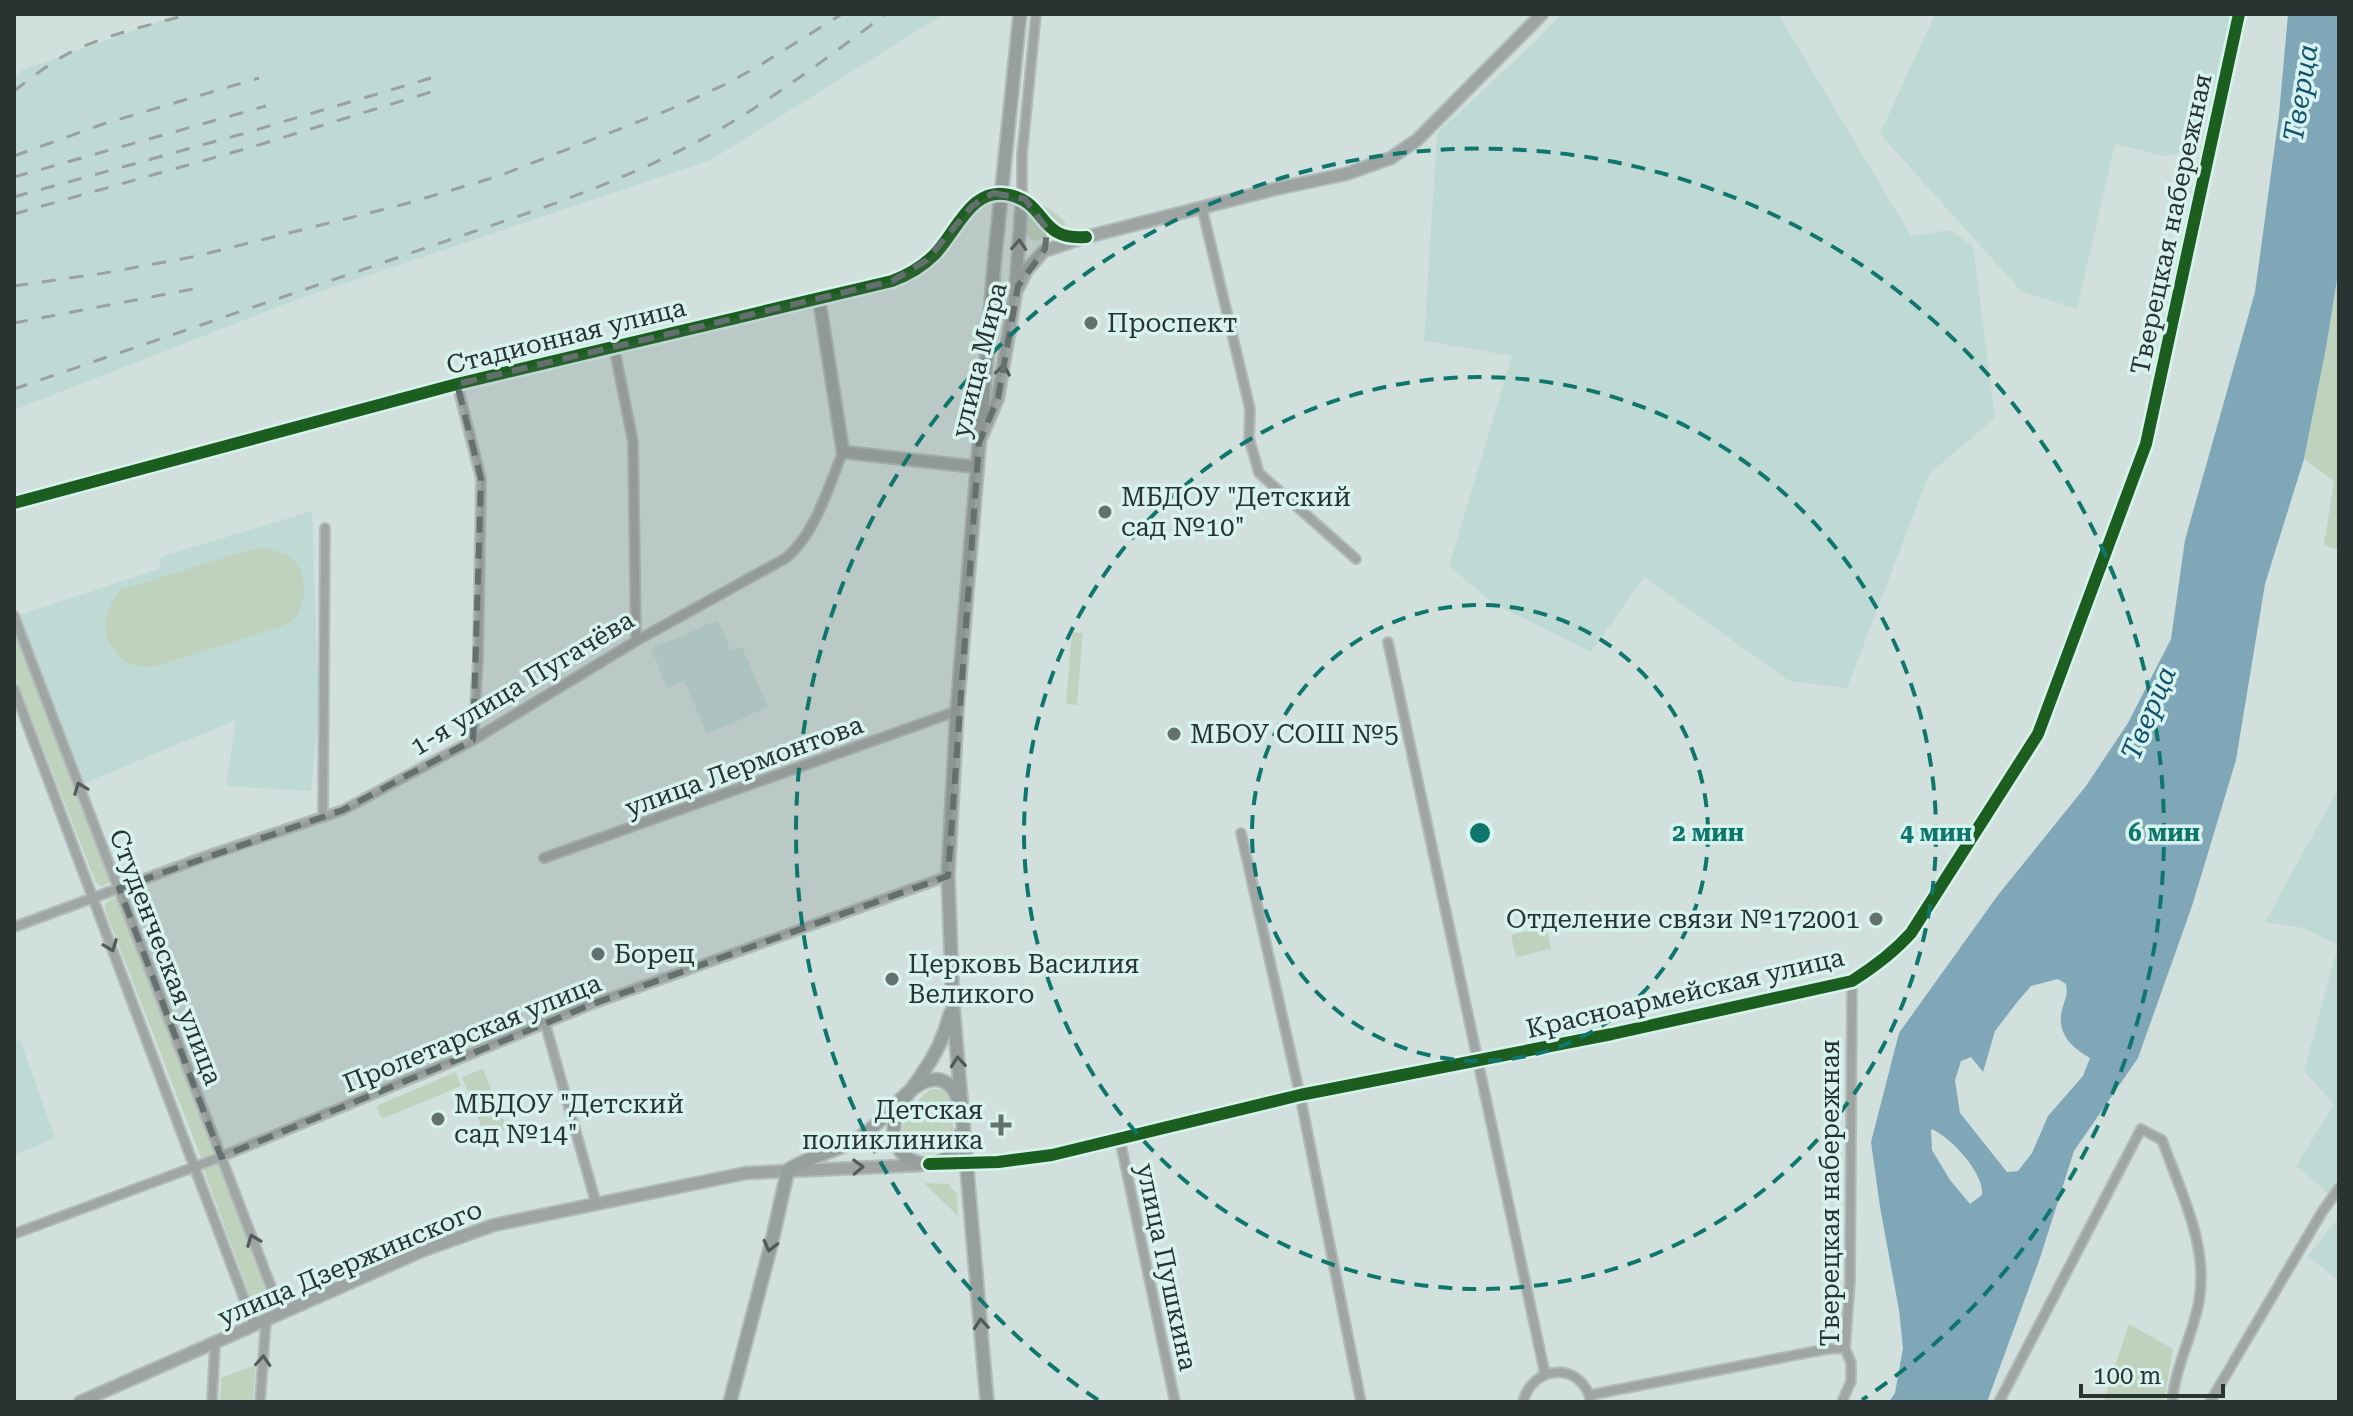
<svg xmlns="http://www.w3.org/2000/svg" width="2353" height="1416" viewBox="0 0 2353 1416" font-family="'Roboto Serif',serif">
  <rect width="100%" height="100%" fill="#d1e0dd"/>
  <g fill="#bfd9d4">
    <polygon points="181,14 944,14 711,160 301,298 14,410 14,77 22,70"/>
    <polygon points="1561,14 1778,14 1911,236 1949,230 1973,246 1995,418 1929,474 1847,688 1789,681 1644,577 1591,652 1493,603 1449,566 1512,356 1424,341 1437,133 1538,39"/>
    <polygon points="1935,14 2230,14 2200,150 2165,156 2115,144 2077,309 2021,291 1880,134"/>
    <polygon points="312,511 319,710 311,791 226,786 236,720 85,783 20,615 159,569 161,557"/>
    <polygon points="718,620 731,651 742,647 768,707 707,734 684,681 667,688 651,649"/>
    <polygon points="2339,787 2339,1179 2329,1194 2296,1166 2334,1104 2304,1071 2338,945 2304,928 2265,922"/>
    <polygon points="20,1039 55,1138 14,1155 14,1041"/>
    <polygon points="2339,1217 2339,1281 2308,1256"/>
  </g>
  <g fill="#bfd2be">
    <path d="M1030,201C1043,204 1056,212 1065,222L1064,230L1036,241L1031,240L1025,231L1026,203Z"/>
    <polygon points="2339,267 2339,550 2324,545 2334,481 2304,459 2326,348"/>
    <path d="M265,548C276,551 288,554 295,562C308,576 306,605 294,619C292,622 287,624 283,626L152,667C146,667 138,666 133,665C125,663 118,656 113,649C98,630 107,608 120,590L252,549Z"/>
    <polygon points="14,624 112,877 109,883 102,886 96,883 14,674"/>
    <polygon points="1072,632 1083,633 1077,705 1066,704"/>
    <polygon points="113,898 118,899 121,905 217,1154 202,1160 105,910 105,904"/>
    <polygon points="1546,926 1551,949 1516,957 1511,935"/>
    <polygon points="483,1069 507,1128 485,1136 462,1077"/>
    <polygon points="456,1072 461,1086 382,1119 376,1106"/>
    <path d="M932,1089L942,1090C953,1098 952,1111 953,1124C957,1176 873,1153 914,1106C920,1099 924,1093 932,1089Z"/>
    <polygon points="219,1162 269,1299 253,1305 203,1168"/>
    <polygon points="924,1183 948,1184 957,1194 958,1216"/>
    <polygon points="2129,1324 2173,1349 2164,1402 2103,1402"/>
    <polygon points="256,1365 253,1402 220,1402 221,1378"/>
  </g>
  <path fill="#7fa7b8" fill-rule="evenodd" d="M2288,14H2339V267L2326,348L2304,459L2265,584L2236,760L2192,906L2138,1058L2074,1151L2040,1258L1987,1402H1889L1895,1393L1903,1348L1899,1310L1880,1207L1871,1142L1899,1033L1998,895L2086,786L2128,723L2171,639L2185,540L2255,292L2279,115ZM2058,979L2066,984C2068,995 2065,999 2062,1010C2056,1033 2072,1048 2090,1058L2083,1076L2048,1116L2032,1153L2018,1171L2007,1172L1960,1113L1955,1080L1961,1061L1971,1057L1983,1072L1995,1031L2018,1001L2031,986ZM1931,1129C1950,1136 1985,1174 1982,1195L1970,1204L1950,1180L1932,1150Z"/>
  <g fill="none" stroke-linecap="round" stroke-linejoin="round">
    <defs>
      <g id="street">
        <polyline points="1022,198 1022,155 1036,14"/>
        <polyline points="1202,208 1250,409 1249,438 1259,473 1356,559"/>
        <polyline points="614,347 633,442 636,641"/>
        <polyline points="457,384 481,479 478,659 473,740"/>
        <polyline points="14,616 281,1313"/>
        <polyline points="1388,642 1545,1374"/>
        <polyline points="14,689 254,1325"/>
        <polyline points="323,817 325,528"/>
        <polyline points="1241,833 1300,1095 1361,1402"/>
        <polyline points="544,858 957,711"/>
        <path d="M14,927L209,855L343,810L473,740L636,641L786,558C816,533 828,487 843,452"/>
        <polyline points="545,1023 596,1203"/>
        <polyline points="1120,1140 1175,1402"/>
        <path d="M938,1164L998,1162L1052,1155L1300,1095L1612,1034L1852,981C1874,967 1894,952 1911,933L2038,734L2146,444L2239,14"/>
        <polyline points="14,1234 221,1157 590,1005 948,876"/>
        <polyline points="1590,1395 1827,1349 1845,1348"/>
        <polyline points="212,1402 215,1344"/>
        <polyline points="260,1402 266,1320"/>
        <path d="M1523,1402C1533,1363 1583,1362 1591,1402"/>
        <polyline points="1842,1402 1851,1381 1851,1363 1845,1348 1850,1281 1852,981"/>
        <path d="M1999,1402L2141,1129L2162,1140C2180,1190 2209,1246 2199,1301C2193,1335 2175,1367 2172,1402"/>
        <polyline points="2210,1402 2322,1212 2339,1188"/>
      </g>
      <g id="secondary">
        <polyline points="1016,283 1022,198"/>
        <polyline points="819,299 843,452 977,467"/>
        <polyline points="982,436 998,398 1016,292 1027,270 1044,251 1086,237 1275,189 1346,174 1391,158 1417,140 1542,14"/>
        <path d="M14,503L457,384L892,281C908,275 922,267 934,255C957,232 971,185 1010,195C1048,204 1038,241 1086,237"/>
        <polyline points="80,1402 424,1250 494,1225 746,1173 921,1165"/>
      </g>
      <g id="primary">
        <path d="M950,1014C945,1034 936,1054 924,1071C914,1088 895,1106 894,1126C890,1170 952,1180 961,1133"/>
        <path d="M730,1402L771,1245L788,1170C813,1154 843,1151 867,1132C885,1119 909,1084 930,1080C945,1077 954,1087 958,1100"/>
        <polyline points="987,1402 953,1006 948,876 957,711 995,255"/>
      </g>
    </defs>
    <use href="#street" stroke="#b1bcba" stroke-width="12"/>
    <use href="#secondary" stroke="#b1bcba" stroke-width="15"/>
    <use href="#primary" stroke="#b1bcba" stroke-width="16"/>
    <use href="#street" stroke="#9fa5a3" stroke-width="8"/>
    <use href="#secondary" stroke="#9da4a2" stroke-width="11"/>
    <use href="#primary" stroke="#969f9c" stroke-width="12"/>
    <g stroke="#9aa19f" stroke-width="3" stroke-dasharray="14 14" stroke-linecap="butt">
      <path d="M14,91C35,75 57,57 82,47C117,32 154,24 190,14"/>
      <polyline points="14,156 103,124 259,78"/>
      <polyline points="14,177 266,106"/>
      <polyline points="14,197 242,134 431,78"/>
      <polyline points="14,214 252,147 434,91"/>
      <polyline points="14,286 105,273 197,256 405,204 499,176 676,107 726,84 757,67 842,14"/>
      <polyline points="14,323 193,289"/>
      <path d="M14,389L528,213C590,191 651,167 708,136C771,101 828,57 886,14"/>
    </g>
    <defs>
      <polyline id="primary-bridge" points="995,255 1020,14"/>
    </defs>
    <use href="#primary-bridge" stroke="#b1bcba" stroke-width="16" stroke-linecap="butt"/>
    <use href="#primary-bridge" stroke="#969f9c" stroke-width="12"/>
    <defs>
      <g id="cycleway">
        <path d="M14,503L457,384L892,281C908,275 922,267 934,255C957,232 971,185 1010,195C1048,204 1038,241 1086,237"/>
        <path d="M929,1164L998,1162L1052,1155L1300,1095L1612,1034L1852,981C1874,967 1894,952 1911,933L2038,734L2146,444L2239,14"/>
      </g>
    </defs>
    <use href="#cycleway" stroke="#d8f3ee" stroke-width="17"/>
    <use href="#cycleway" stroke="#1b5e20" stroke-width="12"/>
  </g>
  <defs><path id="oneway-chevron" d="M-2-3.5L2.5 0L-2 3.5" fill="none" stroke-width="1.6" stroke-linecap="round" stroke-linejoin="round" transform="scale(2)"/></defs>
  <g stroke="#525b59">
    <use href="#oneway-chevron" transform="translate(1019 245) rotate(-86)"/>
    <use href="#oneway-chevron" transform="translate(1003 370) rotate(-81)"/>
    <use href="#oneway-chevron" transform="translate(858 1167) rotate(-2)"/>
  </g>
  <g stroke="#525b5a">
    <use href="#oneway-chevron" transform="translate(80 788) rotate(-111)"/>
    <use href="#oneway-chevron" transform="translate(111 946) rotate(69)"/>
    <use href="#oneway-chevron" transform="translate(253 1240) rotate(-111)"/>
    <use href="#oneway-chevron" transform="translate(263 1361) rotate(-86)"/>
  </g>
  <g stroke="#4f5957">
    <use href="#oneway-chevron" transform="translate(958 1062) rotate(-95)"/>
    <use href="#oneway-chevron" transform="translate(770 1246) rotate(104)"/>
    <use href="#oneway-chevron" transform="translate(981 1324) rotate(-95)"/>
  </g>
  <path fill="#64706e" fill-opacity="0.2" stroke="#64706e" stroke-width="6" stroke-dasharray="16 10" stroke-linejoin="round" d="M993,193L1025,199L1047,229L1045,249L1018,286L998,398L979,443L948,876L590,1005L221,1157L119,888L343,810L473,740L481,479L457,384L892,281L927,260L972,206Z"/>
  <g fill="none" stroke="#0f766e" stroke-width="4" stroke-dasharray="14 10">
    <circle cx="1480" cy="833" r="228"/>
    <circle cx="1480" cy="833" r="456"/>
    <path d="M1098 1400A684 684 0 1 1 1862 1400"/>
  </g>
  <g fill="#64706e" stroke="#d8f3ee" stroke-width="3">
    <circle cx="1091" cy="323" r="8"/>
    <circle cx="1105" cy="512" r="8"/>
    <circle cx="1174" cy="734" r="8"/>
    <circle cx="1876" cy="919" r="8"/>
    <circle cx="598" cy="954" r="8"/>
    <circle cx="892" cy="979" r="8"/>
    <circle cx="438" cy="1119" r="8"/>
    <path d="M997 1113h8v8h8v8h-8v8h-8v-8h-8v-8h8z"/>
  </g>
  <g text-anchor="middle" stroke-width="7" stroke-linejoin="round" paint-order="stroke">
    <g font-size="26" fill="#293332" stroke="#d8f3ee">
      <text transform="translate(2171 224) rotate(-78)" y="9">Тверецкая набережная</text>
      <text transform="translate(566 336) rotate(-14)" y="9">Стадионная улица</text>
      <text transform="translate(979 360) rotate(-76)" y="9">улица Мира</text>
      <text transform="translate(522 683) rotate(-31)" y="9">1-я улица Пугачёва</text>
      <text transform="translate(744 766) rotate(-20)" y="9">улица Лермонтова</text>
      <text transform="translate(166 957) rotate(69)" y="9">Студенческая улица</text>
      <text transform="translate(1685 993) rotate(-13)" y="9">Красноармейская улица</text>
      <text transform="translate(472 1033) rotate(-22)" y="9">Пролетарская улица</text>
      <text transform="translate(1830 1193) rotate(-90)" y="9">Тверецкая набережная</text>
      <text transform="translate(350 1263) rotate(-23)" y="9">улица Дзержинского</text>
      <text transform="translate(1167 1267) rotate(78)" y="9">улица Пушкина</text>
    </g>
    <g font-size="26" fill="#293332" stroke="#d8f3ee" text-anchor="start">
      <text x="1107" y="332">Проспект</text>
      <text x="1121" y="506">МБДОУ "Детский<tspan x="1121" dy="30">сад №10"</tspan></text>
      <text x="1190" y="743">МБОУ СОШ №5</text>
      <text x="1860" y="928" text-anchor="end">Отделение связи №172001</text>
      <text x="614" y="963">Борец</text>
      <text x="908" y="973">Церковь Василия<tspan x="908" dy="30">Великого</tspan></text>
      <text x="454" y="1113">МБДОУ "Детский<tspan x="454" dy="30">сад №14"</tspan></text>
      <text x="983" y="1119" text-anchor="end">Детская<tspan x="983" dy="30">поликлиника</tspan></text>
    </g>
    <g font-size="28" font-style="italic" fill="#12536f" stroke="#d8f3ee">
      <text transform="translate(2300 93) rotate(-81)" y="10">Тверца</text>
      <text transform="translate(2148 713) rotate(-67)" y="10">Тверца</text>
    </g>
  </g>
  <circle cx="1480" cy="833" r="12" fill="#0f766e" stroke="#d8f3ee" stroke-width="4"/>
  <g font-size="24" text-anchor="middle" font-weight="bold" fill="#0f766e" stroke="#d8f3ee" stroke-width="7" stroke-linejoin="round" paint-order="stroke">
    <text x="1708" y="841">2 мин</text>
    <text x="1936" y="841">4 мин</text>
    <text x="2164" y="841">6 мин</text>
  </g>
  <rect width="2353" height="1416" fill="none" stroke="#293332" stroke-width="32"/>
  <path d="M2081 1384v12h142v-12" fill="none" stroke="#293332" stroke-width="4"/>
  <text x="2093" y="1384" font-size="24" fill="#293332" stroke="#d8f3ee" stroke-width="6" paint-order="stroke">100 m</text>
</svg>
